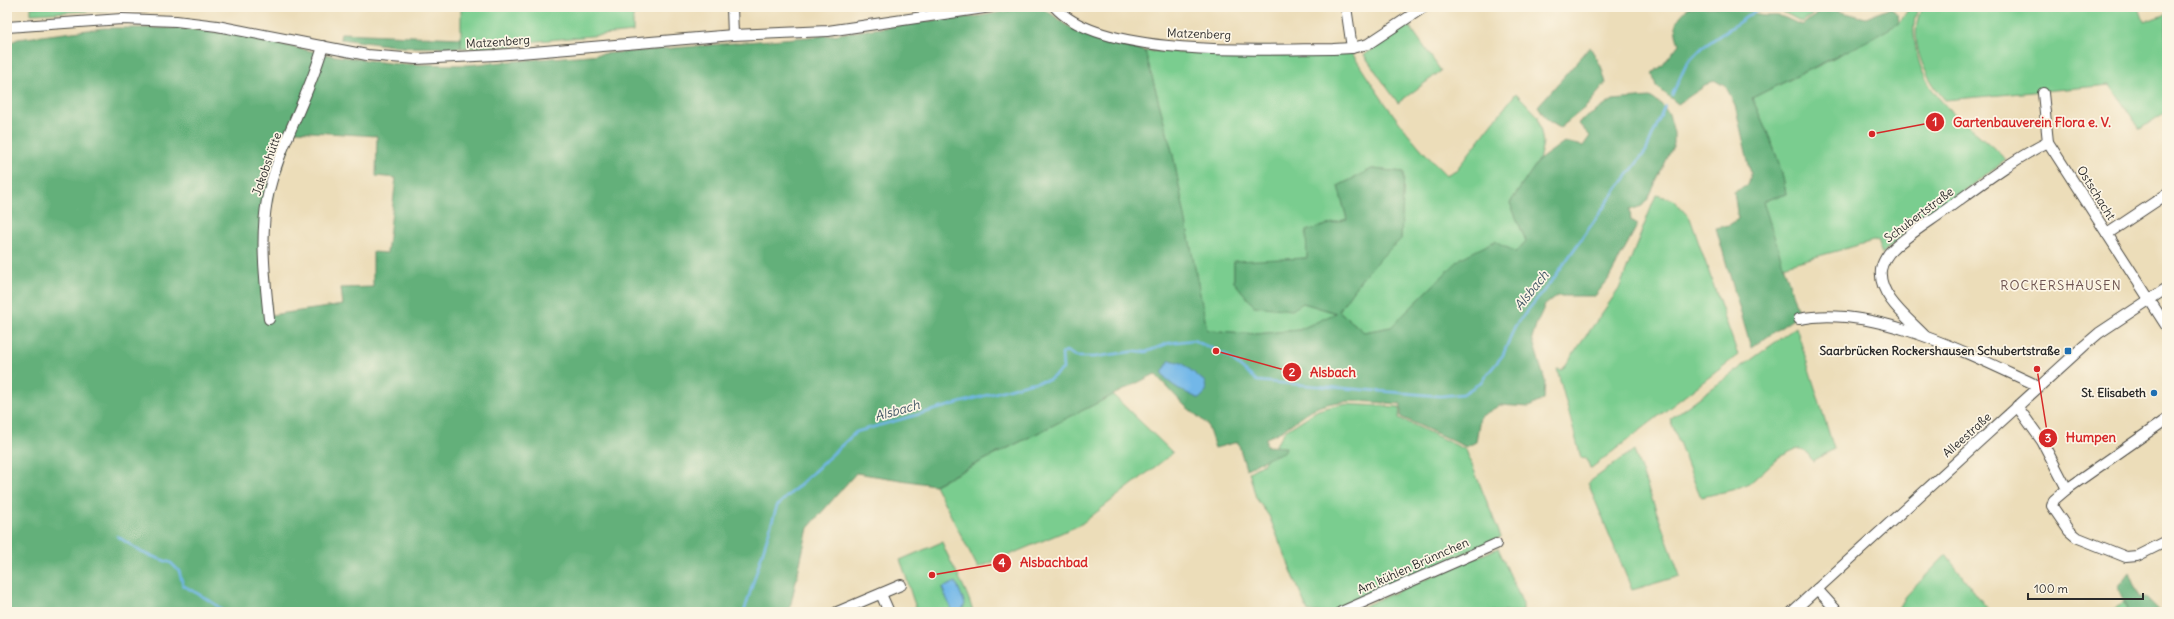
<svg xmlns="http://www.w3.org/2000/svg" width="2174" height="619" viewBox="0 0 2174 619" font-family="Delius,sans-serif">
  <rect width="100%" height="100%" fill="#fcf5e5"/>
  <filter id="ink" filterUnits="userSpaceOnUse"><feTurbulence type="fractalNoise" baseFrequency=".025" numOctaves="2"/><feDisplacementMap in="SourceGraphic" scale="8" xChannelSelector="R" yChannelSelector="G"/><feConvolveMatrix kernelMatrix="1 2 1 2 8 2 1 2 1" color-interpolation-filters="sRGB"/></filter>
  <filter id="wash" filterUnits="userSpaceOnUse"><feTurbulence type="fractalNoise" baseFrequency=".012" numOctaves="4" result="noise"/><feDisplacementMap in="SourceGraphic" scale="16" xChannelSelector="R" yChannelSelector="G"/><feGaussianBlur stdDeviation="0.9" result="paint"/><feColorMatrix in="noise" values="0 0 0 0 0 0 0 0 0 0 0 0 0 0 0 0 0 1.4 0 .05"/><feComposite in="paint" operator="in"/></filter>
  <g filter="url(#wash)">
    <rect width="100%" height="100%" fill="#ecddb9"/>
    <g fill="#7acd8f" stroke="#527c5d">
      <polygon points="31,7 108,7 108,10 31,14"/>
      <polygon points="461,7 633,7 633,32 518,43 514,46 461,48"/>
      <polygon points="1755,7 1816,7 1811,16 1802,22 1781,11 1757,11"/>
      <path d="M1910,7H1919C1913,18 1913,31 1915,43C1923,104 1969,121 2006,160L1902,236L1882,254L1877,240L1782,266L1763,201L1786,194C1781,159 1766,130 1752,98L1822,64L1899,23Z"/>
      <path d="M1922,7H2139L2144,22L2166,14L2167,111L2140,129L2110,85L1945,100C1923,74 1907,40 1922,7Z"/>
      <polygon points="1409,25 1441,71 1398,103 1364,55"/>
      <path d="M1145,51L1284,55L1352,53C1379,97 1409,139 1446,175L1456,170L1516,93L1538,116L1543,143L1539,160L1510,203L1526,241L1516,252L1461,258L1391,327L1364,332L1339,311C1357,282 1375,261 1401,239L1404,172L1372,169L1338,186L1347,219L1306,231L1308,258L1234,262V282L1245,295L1303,303L1337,313L1299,330L1256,334L1207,330L1173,155Z"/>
      <polygon points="1656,195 1672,199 1690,218 1738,355 1590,469 1587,459 1581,458 1557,369 1562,370 1619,289"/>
      <polygon points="1796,327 1834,449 1813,461 1807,453 1798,448 1779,457 1750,483 1732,490 1702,497 1699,494 1670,419"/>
      <polygon points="1113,395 1173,453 1080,525 978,568 935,485"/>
      <polygon points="1341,404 1400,407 1399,418 1466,450 1501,537 1334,612 1308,612 1269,516 1256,498 1249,472 1263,464 1285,431 1318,410"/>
      <polygon points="1634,450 1680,576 1632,590 1588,483"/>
      <path d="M942,542C951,566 967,587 973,612H918C910,595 908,578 900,560Z"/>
      <polygon points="1498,548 1523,604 1523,612 1350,612"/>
      <polygon points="1946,555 1990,612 1897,612 1906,596"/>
      <polygon points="2124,602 2128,612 2107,612"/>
    </g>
    <g fill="#63b07a" stroke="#476e52" fill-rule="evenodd">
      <path d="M1028,7C1052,7 1055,21 1074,29C1097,39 1121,45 1145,51L1173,155L1207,330L1256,334L1299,330L1336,313L1303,303L1292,310L1254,306L1234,282V261L1307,258L1306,231L1347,219L1338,186L1372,169L1404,172L1401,239C1375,262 1357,282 1339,311L1364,332L1391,327L1461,258L1495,241L1516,252L1526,241L1510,203L1539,160L1564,142L1583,146L1590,136L1578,123L1613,100L1650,97L1661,104L1669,114L1674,133V144L1648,199L1642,206L1630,210L1631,220L1638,224L1608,280L1595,296H1557L1545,305L1536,325L1532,338L1545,381L1544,399L1529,407L1500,405L1480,417L1476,442L1466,447L1401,417V404C1374,403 1344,397 1318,407C1301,413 1288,431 1266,438V446L1286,447L1284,453C1270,455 1259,464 1246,469L1238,442L1215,448L1207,424L1184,405L1155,374L934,485L856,473L808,528L789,612H7V44L18,39L104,28H178L235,34L329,55L396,64L467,65L832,35L950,18L975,17ZM295,131L377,136L376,176L396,178L387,253L373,252V287L341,288L343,305L271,315L267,229L274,188Z"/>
      <path d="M1689,7H1750C1755,19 1768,15 1778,16C1786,17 1795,23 1802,25L1825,8L1866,18L1890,8L1898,14L1899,23L1873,38L1752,98C1766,130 1781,159 1786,194L1763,201L1799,315L1751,348L1716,228L1729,225L1738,219L1734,192L1748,185L1751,174L1735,105L1726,87L1714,80L1678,104L1656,86L1652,73L1662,66L1679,44C1672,26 1676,19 1689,7Z"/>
      <polygon points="341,33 461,38 461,48 402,47 340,39"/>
      <polygon points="1590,47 1601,66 1606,83 1587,106 1560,128 1547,120 1538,106"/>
      <polygon points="2129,573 2139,597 2148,599 2161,612 2128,612 2119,586"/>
    </g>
    <g fill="#72b7e8" stroke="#4e718a">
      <path d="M1170,360L1182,363L1205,382L1206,392L1199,399C1186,392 1170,387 1162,373Z"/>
      <polygon points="956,582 965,604 961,612 948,612 951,608 942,588"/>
    </g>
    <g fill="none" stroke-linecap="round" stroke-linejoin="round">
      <g stroke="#72b7e8" stroke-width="2.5">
        <polyline points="1672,95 1687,63 1703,47 1761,7"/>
        <path d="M117,536L143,553L171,563L179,571L183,585C196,594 213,600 224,612"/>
        <polyline points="744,612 777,506 856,432 1030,383 1049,380 1063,369 1062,354 1066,351 1077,357 1094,357 1137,351 1146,352 1169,343 1193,340 1226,355 1257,381 1440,396 1463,394 1480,383 1503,355 1515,326 1554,278 1611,197 1646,151 1665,106"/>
      </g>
    </g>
  </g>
  <g filter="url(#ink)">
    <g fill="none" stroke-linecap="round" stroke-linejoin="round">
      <defs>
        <g id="minor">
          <polyline points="732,7 733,35"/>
          <path d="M1055,7C1102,59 1265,49 1333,49L1352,48L1368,44L1424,7"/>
          <polyline points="1346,7 1352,48"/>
          <polyline points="7,27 122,19 176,21 217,26 367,55 416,59 496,55 733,35 828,31 991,7"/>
          <polyline points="2043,93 2048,142 2167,327"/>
          <polyline points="2107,234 2167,194"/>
          <path d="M269,319C265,280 260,239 267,200C277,148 309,98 323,46"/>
          <path d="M1799,319C1873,304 1966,353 2032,383L2037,388"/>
          <path d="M1925,336C1909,319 1878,296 1881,270C1882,263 1888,253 1893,249C1909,234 1929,222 1947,209C1980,185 2012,160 2048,142"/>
          <polyline points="2017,406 2042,441 2067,489"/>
          <polyline points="2167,419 2067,489 2054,500 2052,506 2069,531 2076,537 2126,557 2137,556 2167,541"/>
          <polyline points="1817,589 1838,612"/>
          <polyline points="881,594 889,612"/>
          <polyline points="837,612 901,585"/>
          <polyline points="1341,612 1496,544"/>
          <polyline points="1792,612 2085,345 2099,333 2167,288"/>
        </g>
      </defs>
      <use href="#minor" stroke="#484640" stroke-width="12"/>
      <use href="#minor" stroke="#fff" stroke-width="10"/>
    </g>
  </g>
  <g fill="#1f6fb2" stroke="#fcf5e5" stroke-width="1.5">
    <rect x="2064" y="347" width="8" height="8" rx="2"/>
    <circle cx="2154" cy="393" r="4"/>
  </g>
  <g text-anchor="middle" stroke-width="3.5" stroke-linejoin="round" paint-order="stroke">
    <g font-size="12" fill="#2b2b2b" stroke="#fcf5e5">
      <text transform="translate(1199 34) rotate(2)" y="4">Matzenberg</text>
      <text transform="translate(498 42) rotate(-4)" y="4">Matzenberg</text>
      <text transform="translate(267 164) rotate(-71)" y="4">Jakobshütte</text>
      <text transform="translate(2096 193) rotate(58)" y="4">Ostschacht</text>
      <text transform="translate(1919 215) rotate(-37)" y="4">Schubertstraße</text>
      <text transform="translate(1967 435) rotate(-42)" y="4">Alleestraße</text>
      <text transform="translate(1413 566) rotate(-24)" y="4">Am kühlen Brünnchen</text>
    </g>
    <g font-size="12" font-weight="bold" fill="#2b2b2b" stroke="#fcf5e5" text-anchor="end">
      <text x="2060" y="355">Saarbrücken Rockershausen Schubertstraße</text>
      <text x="2146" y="397">St. Elisabeth</text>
    </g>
    <g font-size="13" letter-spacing="1" fill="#705652" stroke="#fcf5e5">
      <text x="2061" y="290">ROCKERSHAUSEN</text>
    </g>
    <g font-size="13" font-style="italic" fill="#405564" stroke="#fcf5e5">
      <text transform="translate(1531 290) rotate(-51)" y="5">Alsbach</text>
      <text transform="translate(897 410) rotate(-16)" y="5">Alsbach</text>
    </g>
  </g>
  <path fill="none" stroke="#d62828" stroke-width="1.5" d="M1872 134L1935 122M1216 351L1292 372M2037 369L2048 438M932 575L1002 563"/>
  <g fill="#d62828" stroke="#fcf5e5" stroke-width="1.5">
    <circle cx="1872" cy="134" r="4"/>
    <circle cx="1216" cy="351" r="4"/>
    <circle cx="2037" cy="369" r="4"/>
    <circle cx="932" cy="575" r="4"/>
    <circle cx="1935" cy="122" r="10"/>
    <circle cx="1292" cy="372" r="10"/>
    <circle cx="2048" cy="438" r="10"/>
    <circle cx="1002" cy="563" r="10"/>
  </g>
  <g font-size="12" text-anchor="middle" font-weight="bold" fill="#fff">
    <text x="1935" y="126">1</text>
    <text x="1292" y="376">2</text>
    <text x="2048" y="442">3</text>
    <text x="1002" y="567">4</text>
  </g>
  <g font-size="13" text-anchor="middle" font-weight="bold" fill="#d62828" stroke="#fcf5e5" stroke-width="3.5" stroke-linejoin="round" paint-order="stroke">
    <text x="2032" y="127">Gartenbauverein Flora e. V.</text>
    <text x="1333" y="377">Alsbach</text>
    <text x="2091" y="442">Humpen</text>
    <text x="1054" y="567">Alsbachbad</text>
  </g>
  <rect width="2174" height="619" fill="none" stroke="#fcf5e5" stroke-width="24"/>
  <path d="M2028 593v6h115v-6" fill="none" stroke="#2b2b2b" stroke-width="2"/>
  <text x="2034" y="593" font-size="12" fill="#2b2b2b" stroke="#fcf5e5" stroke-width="3" paint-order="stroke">100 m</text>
</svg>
